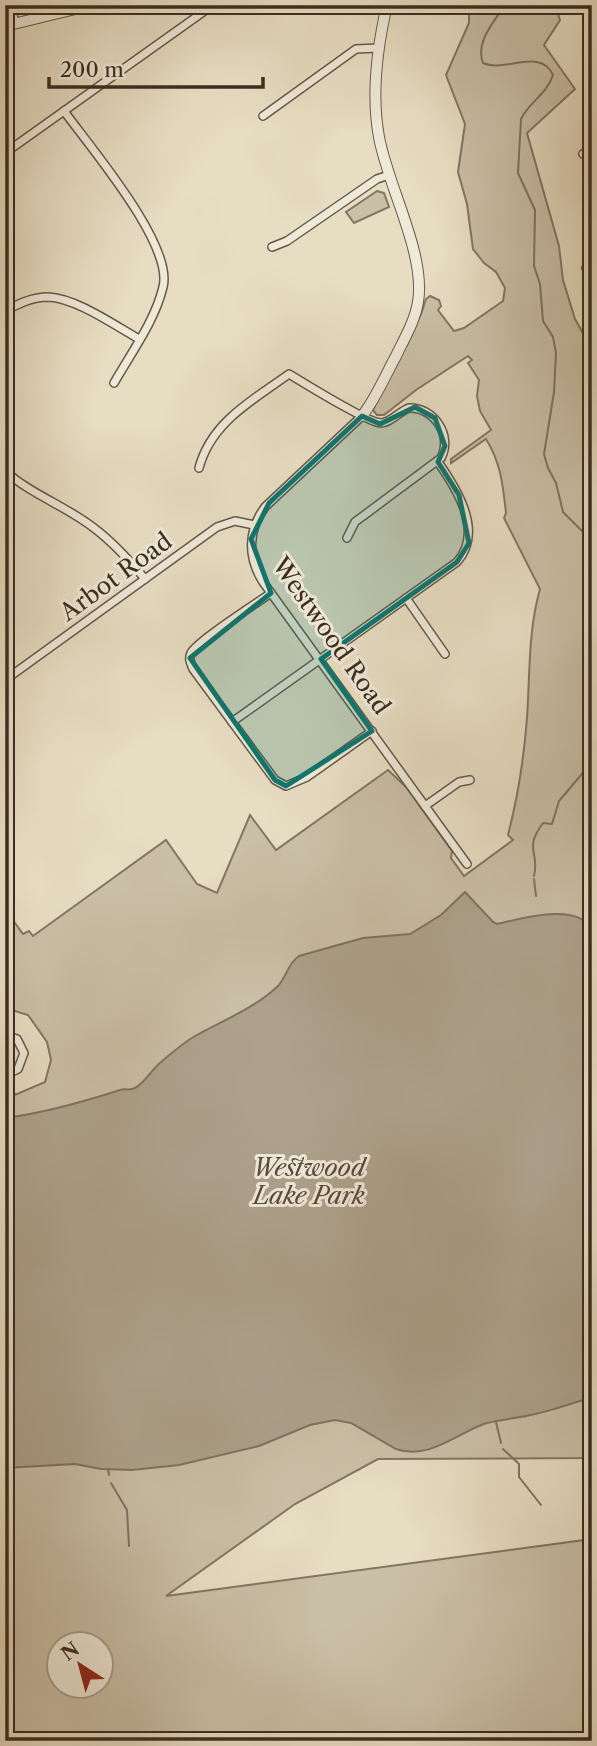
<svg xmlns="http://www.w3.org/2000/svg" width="597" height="1746" viewBox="0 0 597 1746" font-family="'Libre Caslon Text',serif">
  <rect width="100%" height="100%" fill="#e7ddc3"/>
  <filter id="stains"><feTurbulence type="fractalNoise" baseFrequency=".00286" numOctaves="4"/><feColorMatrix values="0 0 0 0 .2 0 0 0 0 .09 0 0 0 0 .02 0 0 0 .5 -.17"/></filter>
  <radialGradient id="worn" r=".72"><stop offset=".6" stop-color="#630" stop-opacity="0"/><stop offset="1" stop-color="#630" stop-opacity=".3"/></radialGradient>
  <g fill="#cabfa7" stroke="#827664" stroke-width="2" fill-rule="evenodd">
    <path d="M469,5H555L560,20L544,45L575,89L527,133L559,246L563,280L575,319L589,344L585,369L586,407L591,421L592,439V1458L378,1459L295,1504L166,1596L592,1539V1741H5V1096L14,1092L15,1095L45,1082L51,1060L47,1042L28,1015L5,1008V909L23,934L29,931L33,936L166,840L197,884L217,893L250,815L276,850L388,770L406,787L452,851L451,858L464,876L513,840L508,835C518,796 524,758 527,718C530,675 528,631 540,589L504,518L506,513C503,486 501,463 486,439L451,463V459L491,430L480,411L477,396L479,380L468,363L472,360L468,356L416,390L384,415H377L373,410L421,314L426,299L430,296L439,300L441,306L438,310L454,331L464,328L503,301L505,288L496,272L484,263L473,249L467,204L458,172L465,124L446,75L469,23ZM60,1644H102V1686H60Z"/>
    <polygon points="377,191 384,193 389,207 354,223 346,212"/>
  </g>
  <path fill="#ada18c" stroke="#7f7361" stroke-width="2" d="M465,892L493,922L497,924C520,919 580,901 592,931V1397C573,1403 554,1410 535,1414C519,1418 503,1419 487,1423C458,1432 429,1461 396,1449L351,1423L335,1420L310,1425L259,1446L179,1465L132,1470L101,1469L75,1464L5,1468V1118C44,1113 83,1102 120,1090C125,1088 129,1091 135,1088C144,1084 152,1069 161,1062C172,1053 183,1043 195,1036C222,1021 255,1008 278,986C287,976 288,963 299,956L363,938L410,934L441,915Z"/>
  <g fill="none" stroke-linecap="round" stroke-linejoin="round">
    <g stroke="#7f7361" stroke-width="2">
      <path d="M505,5C494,22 475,42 483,63C504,73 541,47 553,75C547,94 529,102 521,119L518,173L535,210L534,266L540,284L543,321L553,337L556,353L554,392L544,454L548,468L556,483L563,512L586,535L592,563"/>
      <polyline points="592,589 586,609 592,622"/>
      <polyline points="592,682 586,694 592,709"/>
      <path d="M534,876C540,851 523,850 543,823L552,824L559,801L587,768L592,757"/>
      <polyline points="534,879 536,896"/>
      <polyline points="496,1422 501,1443"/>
      <polyline points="503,1449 519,1464 519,1477 541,1505"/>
      <polyline points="108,1469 109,1475"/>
      <polyline points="111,1483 127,1510 129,1546"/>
    </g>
    <defs>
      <g id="minor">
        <polyline points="11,5 15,24"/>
        <path d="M64,111C90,147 174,245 163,287C155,321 131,353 114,383"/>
        <polyline points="263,116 356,49 378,48"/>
        <polyline points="5,153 213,5"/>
        <polyline points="583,154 592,148"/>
        <polyline points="272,247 287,241 377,179 389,175"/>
        <polyline points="586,268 592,260"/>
        <path d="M5,311C18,304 32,297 48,297C76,298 114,325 139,339"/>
        <path d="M362,416L265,507C248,530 247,557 263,582L467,864"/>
        <path d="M199,468C211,422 253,400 289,374C304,383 368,423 381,423C390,423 400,411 409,408C434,407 453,436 441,458L355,522L347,538"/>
        <path d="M5,471C32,495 66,506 94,528C114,543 130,561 145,579"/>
        <path d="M271,593C257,603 196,642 191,653C188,659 191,664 193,669L275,780L286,786L307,777L372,731"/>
        <polyline points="406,598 445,654"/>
        <polyline points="5,680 217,527 235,521 254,525"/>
        <path d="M232,722L457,562C484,532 457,489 438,462"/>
        <polyline points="425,806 459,782 470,780"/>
        <polyline points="5,1035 17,1039 24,1053 18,1069 5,1075"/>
      </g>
      <g id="tertiary">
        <polyline points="5,26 92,5"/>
        <path d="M362,416C376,398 385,376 396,356C404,339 415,321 418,302C426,254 388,187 379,137C371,94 377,48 387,5"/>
      </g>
    </defs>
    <use href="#minor" stroke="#66594a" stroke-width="10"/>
    <use href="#tertiary" stroke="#66594a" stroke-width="12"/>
    <use href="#minor" stroke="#efe9d8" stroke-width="7"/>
    <use href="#tertiary" stroke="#efe9d8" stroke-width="10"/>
  </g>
  <path fill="#0f766e" fill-opacity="0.2" stroke="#0f766e" stroke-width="5" stroke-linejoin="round" d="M415,407L435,418L445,446L438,462L459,495L469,543L457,562L321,659L372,731L286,786L275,780L190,658L271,593L251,539L269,503L362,416L380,424Z"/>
  <g text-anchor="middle" stroke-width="6" stroke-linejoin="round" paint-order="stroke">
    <g font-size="24" fill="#3b2d21" stroke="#efe9d8">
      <text transform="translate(116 577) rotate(-36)" y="8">Arbot Road</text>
      <text transform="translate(331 636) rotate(55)" y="8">Westwood Road</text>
    </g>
    <g font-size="24" font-style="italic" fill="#584a3c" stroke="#efe9d8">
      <text x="309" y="1176">Westwood<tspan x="309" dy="28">Lake Park</tspan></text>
    </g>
  </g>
  <rect width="597" height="1746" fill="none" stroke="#e7ddc3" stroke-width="28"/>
  <rect x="7" y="7" width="583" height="1732" fill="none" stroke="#3b2d21" stroke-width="3.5"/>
  <rect x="14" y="14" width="569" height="1718" fill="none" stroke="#3b2d21" stroke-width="2"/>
  <g transform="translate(80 1665) rotate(324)"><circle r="33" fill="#efe9d8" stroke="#a79e8f" stroke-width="2"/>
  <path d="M0-5L12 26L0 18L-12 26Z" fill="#8f2418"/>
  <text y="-10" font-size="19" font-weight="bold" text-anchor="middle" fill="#3b2d21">N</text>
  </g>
  <path d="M49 77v10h214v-10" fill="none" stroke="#3b2d21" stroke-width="3.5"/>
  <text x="60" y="77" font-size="21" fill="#3b2d21" stroke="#efe9d8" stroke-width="5" paint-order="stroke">200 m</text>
  <rect width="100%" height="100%" filter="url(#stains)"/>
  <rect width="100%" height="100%" fill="url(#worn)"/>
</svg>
